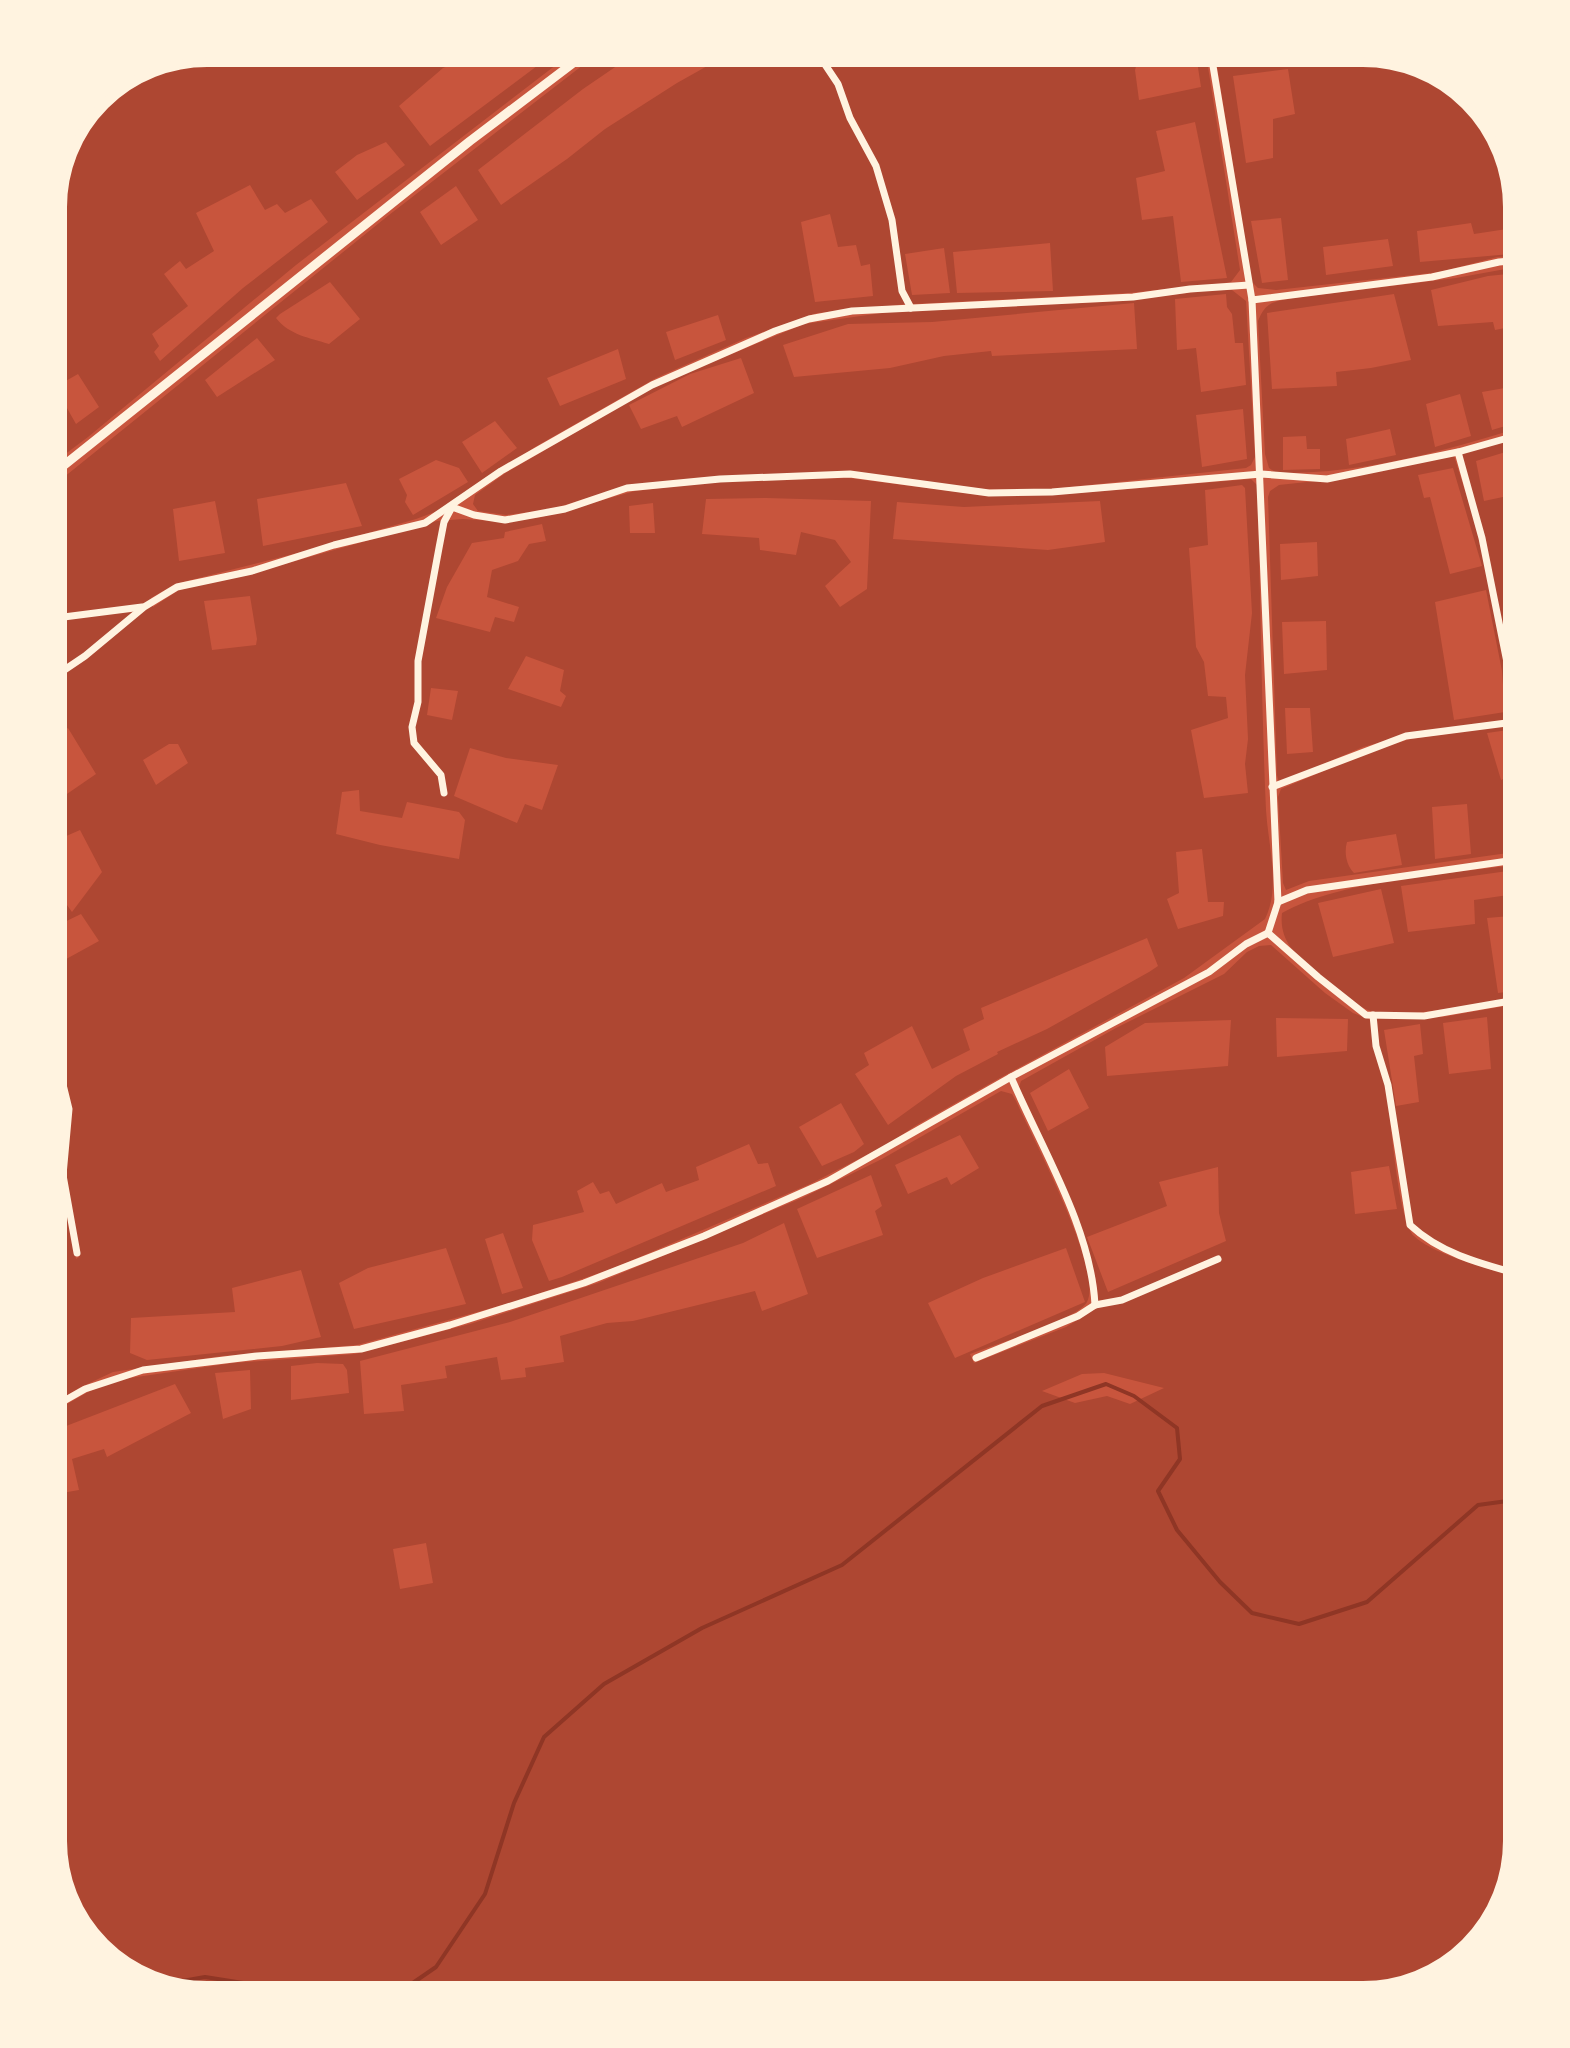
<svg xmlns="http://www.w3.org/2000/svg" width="1570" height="2048" viewBox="0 0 1570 2048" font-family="Arial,sans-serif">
  <rect width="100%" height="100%" fill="#c8553d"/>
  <g fill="#ae4732" fill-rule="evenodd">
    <path d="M207,48H492L443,68L399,106L430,146L557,51L562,48H578L296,265L88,437L48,467V196L64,137L102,88L146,60ZM386,142L405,165L357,200L335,172L357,155ZM250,185L265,210L277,204L285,213L311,199L328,222L243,288L160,361L154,352L159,346L152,334L188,306L164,274L180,261L186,269L214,251L196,213ZM78,374L99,407L76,424L55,387Z"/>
    <path d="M605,48H643L583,89L478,170L501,205L567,159L605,129L677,83L734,51L733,48H811L837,86L850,122L876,169L891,221L901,292L907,304L817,313L746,338L656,378L535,447L443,509L416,519L309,550L175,584L151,598L153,607L179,590L260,571L437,521L463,519L508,522L542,517L635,491L723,481L849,478L989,496L1053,495L1251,479L1257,485C1261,593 1261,702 1266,810C1268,845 1281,887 1265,919L1184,978L998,1079L915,1126L890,1143L810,1184L614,1268L517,1301L357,1345L222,1356L113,1372L79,1388L48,1407V1028L67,1109L62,1175L76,1259L79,1257V1248L65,1169L70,1108L57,1043L48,1016V969L99,941L81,914L48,930V872L56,890L72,912L102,872L80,830L48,844V807L96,774L68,728L58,734L63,743L48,753V490L389,215ZM456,186L478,220L441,245L420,212ZM830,214L838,247L856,245L861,266L870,264L873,296L815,302L801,222ZM330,282L360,319L329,344C310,338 289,335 276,318L280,314ZM718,315L726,340L675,360L666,332ZM257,338L275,360L217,397L205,380ZM618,349L626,379L560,406L547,378ZM495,421L517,448L482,473L462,442ZM436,460L459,468L468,482L413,515L405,502L407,495L399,479ZM346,483L362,526L263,546L257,499ZM1242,485L1245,488L1252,613L1245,675L1248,739L1245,764L1248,793L1204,798L1191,730L1228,718L1226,697L1208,696L1204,662L1196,647L1189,548L1208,545L1205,490ZM766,498L871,501L867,589L840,607L825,586L851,562L835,540L801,532L796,555L760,550L759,538L702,534L706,499ZM215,501L225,553L179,561L173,509ZM1100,501L1105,542L1048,550L893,539L897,502L964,507ZM653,503L655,533H630L629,506ZM542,524L546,541L529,544L518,561L492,570L487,597L519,607L514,622L495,617L490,632L436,618L447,587L472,543L504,538L505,532ZM250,596L257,639L256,645L212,650L204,601ZM526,656L564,670L560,691L566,696L561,707L508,689ZM431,688L458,691L452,720L427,715ZM169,744H178L188,763L156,785L143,760ZM470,748L506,758L558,765L542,810L525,804L517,823L454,796ZM359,790L360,811L402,818L407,802L459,812L465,820L459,859L380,845L336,834L342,792ZM1202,849L1208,902H1224L1223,916L1178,929L1167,899L1179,893L1176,852ZM1147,938L1158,966L1149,972L1047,1029L997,1052L998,1054L956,1076L888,1125L855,1074L869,1065L864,1053L912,1026L932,1069L970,1050L963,1029L984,1019L981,1008ZM841,1103L864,1144L854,1152L822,1166L799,1127ZM749,1144L758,1164L768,1163L776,1186L562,1277L549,1281L532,1240L533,1225L584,1212L577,1191L593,1182L600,1194L609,1191L616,1204L662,1183L666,1192L699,1180L696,1167ZM503,1233L523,1288L502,1294L485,1239ZM446,1248L466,1304L354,1329L339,1283L368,1268ZM301,1270L321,1337L282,1346L147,1360L130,1353L131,1318L235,1312L232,1288Z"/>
    <path d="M818,48H1079L1080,52L1094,48H1153L1140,53L1135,70L1139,100L1201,87L1195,48H1205L1240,270L1231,282L1224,283L1128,293L913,304L905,290L895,218L878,164ZM1195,122L1227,278L1181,282L1173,216L1142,220L1136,178L1165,171L1156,131ZM1050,243L1053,291L957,293L953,252ZM944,248L950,293L912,295L905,254Z"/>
    <path d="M1214,48H1373L1443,69L1496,119L1522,207V245L1520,227L1474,234L1471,223L1417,231L1420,262L1522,253V255L1497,257L1440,272L1276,290L1258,288L1252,282ZM1288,69L1295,114L1273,119V158L1246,163L1233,76ZM1281,218L1288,280L1262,283L1251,221ZM1388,239L1393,266L1326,275L1323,247Z"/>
    <path d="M1522,266V295L1518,273L1488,276L1431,290L1438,326L1493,322L1495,330L1510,327L1514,306L1522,305V410L1516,386L1482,392L1492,430L1522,421V427C1441,452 1362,474 1277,473L1269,468L1265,454L1258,321C1266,301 1274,302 1293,298L1456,278ZM1394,294L1411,360L1371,368L1336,372L1337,386L1272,389L1267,313ZM1460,394L1471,436L1435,447L1426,404ZM1390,429L1396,455L1349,465L1346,439ZM1306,436L1307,449H1320V469L1283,470V437Z"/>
    <path d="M1211,290H1232L1246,301L1255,457L1251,465L1246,468L1052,489H984L849,473L630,485L552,509L506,515L478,511L473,504L475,495L507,472L657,385L804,324L889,312L1122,301ZM1226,294L1227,307L1232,314L1235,343H1243L1246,385L1201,392L1196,348L1177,350L1175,299ZM1134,303L1137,349L992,356L991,351L944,356L890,368L794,377L783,345L848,324L932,322ZM741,358L754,393L682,427L677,416L641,429L629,405L690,374ZM1243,409L1247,459L1202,467L1196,415Z"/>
    <polygon points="1522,436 1522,447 1476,461 1484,501 1522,493 1521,717 1484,535 1461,454"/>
    <path d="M1454,456L1480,538L1516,718L1406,735L1363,747L1279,783L1277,775L1268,497L1270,491L1279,485L1335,479ZM1453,468L1482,566L1450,574L1430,497L1424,498L1418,475ZM1317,542L1318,576L1281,580L1280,544ZM1486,590L1502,671L1505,712L1454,720L1435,602ZM1326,621L1327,670L1284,674L1282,622ZM1285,708H1310L1313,752L1287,754Z"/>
    <path d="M1522,723V728L1487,733L1501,780L1522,771V851L1309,881L1286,890L1283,883L1278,797L1281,789L1376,749L1411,739ZM1467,804L1471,854L1435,859L1432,807ZM1396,834L1402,865L1354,873C1346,865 1344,852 1347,842Z"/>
    <path d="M1522,864V869L1401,886L1408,932L1475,924L1474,900L1522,893V915L1487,918L1498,993L1522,990V997C1489,1001 1401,1020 1374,1012C1352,1006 1331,983 1313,969C1294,954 1279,939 1282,913C1343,879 1452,874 1522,864ZM1381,889L1394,943L1333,957L1318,903Z"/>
    <path d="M1271,945L1325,993L1353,1013L1371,1020C1376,1042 1382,1064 1386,1086C1391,1115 1397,1219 1414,1236C1435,1256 1494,1270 1522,1278V1842L1501,1920L1451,1974L1364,2000H206L128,1979L74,1929L48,1841V1471L51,1495L79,1490L72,1459L104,1449L107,1457L191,1413L175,1384L48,1433V1415L88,1392L116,1380L233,1363L355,1354L470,1324L598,1283L802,1198L882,1159L1001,1091L1012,1094L1016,1101C1031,1135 1104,1271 1087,1302C1078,1319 991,1346 970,1354L974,1363L1066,1327L1097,1308C1105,1262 1041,1133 1019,1087L1021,1081L1116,1028L1224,974L1247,952L1259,946ZM1276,1018L1348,1019L1347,1051L1277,1057ZM1231,1020L1228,1066L1107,1076L1105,1047L1145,1023ZM1069,1069L1089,1108L1048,1131L1030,1093ZM960,1135L979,1168L951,1185L947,1177L908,1194L895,1165ZM1389,1166L1397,1209L1355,1214L1351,1172ZM1218,1167L1219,1213L1226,1241L1108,1292L1087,1237L1167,1206L1159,1182ZM871,1175L882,1206L875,1211L883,1235L817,1258L797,1209ZM784,1223L808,1294L762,1311L755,1291L633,1321L607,1323L560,1336L564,1362L525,1368L526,1377L501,1380L497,1357L445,1366L447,1378L401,1385L404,1411L364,1414L360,1361L510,1322L743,1243ZM1066,1248L1085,1302L955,1358L928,1303L983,1278ZM317,1363L343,1364L347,1370L349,1393L291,1400V1366ZM250,1370L251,1409L223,1419L215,1373ZM1104,1373L1164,1388L1130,1404L1107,1396L1075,1403L1042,1391L1082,1374ZM426,1543L433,1583L400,1589L393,1549Z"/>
    <path d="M1522,1003V1272C1482,1262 1443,1252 1411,1223L1378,1043L1376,1017H1443ZM1487,1017L1491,1069L1449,1074L1443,1023ZM1420,1024L1423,1054L1414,1056L1419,1102L1396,1106L1384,1030Z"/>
  </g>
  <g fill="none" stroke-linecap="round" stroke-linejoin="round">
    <g stroke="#8f3625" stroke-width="4">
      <polyline points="154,1986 205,1977 350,2000"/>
      <polyline points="388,2000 436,1967 485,1894 514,1803 544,1737 604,1684 702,1628 842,1565 1042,1406 1106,1384 1134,1396 1177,1428 1180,1459 1158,1491 1177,1530 1220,1582 1252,1613 1299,1624 1367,1602 1478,1505 1522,1499"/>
    </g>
    <g stroke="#fff3e0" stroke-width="7">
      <polyline points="814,48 838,84 850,118 876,166 892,220 902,291 911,308"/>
      <polyline points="1210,48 1252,300 1278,902 1268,933"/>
      <polyline points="1252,300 1432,277 1499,262 1522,260"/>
      <polyline points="1458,452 1482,538 1519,722"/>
      <polyline points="48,619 142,607"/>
      <polyline points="48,681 85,656 144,607 177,587 252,571 334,545 425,523 501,471 652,385 775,331 809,319 852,311 1133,297 1190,289 1249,285"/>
      <polyline points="1272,787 1406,736 1522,721"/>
      <polyline points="444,793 441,775 414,743 412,727 418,702 418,661 439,548 444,522 452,507 474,515 505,520 565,509 627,488 720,479 850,474 989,493 1052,492 1261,474 1327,479 1458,452 1522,434"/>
      <polyline points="1278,902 1307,890 1522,859"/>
      <path d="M1373,1015L1376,1046L1388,1085L1410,1225C1441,1254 1482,1264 1522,1275"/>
      <polyline points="48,1023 69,1109 63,1175 77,1253"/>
      <path d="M1011,1077C1041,1148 1091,1227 1095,1305"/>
      <polyline points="976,1358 1078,1316 1095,1305 1122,1300 1218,1259"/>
      <polyline points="48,1410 85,1389 143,1370 257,1356 361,1349 450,1325 584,1283 704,1236 828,1181 1011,1077 1209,972 1246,944 1268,933 1318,977 1366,1015 1424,1016 1522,999"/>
    </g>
    <polyline stroke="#fff3e0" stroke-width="9" points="48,478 470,141 593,48"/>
  </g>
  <path d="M0 0H1570V2048H0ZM207 62H1363A145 145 0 0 1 1508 207V1841A145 145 0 0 1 1363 1986H207A145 145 0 0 1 62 1841V207A145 145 0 0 1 207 62Z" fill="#fff3e0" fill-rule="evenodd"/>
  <path fill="none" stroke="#fff3e0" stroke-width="10" d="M207 62H1363A145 145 0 0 1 1508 207V1841A145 145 0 0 1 1363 1986H207A145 145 0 0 1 62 1841V207A145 145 0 0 1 207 62Z"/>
</svg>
